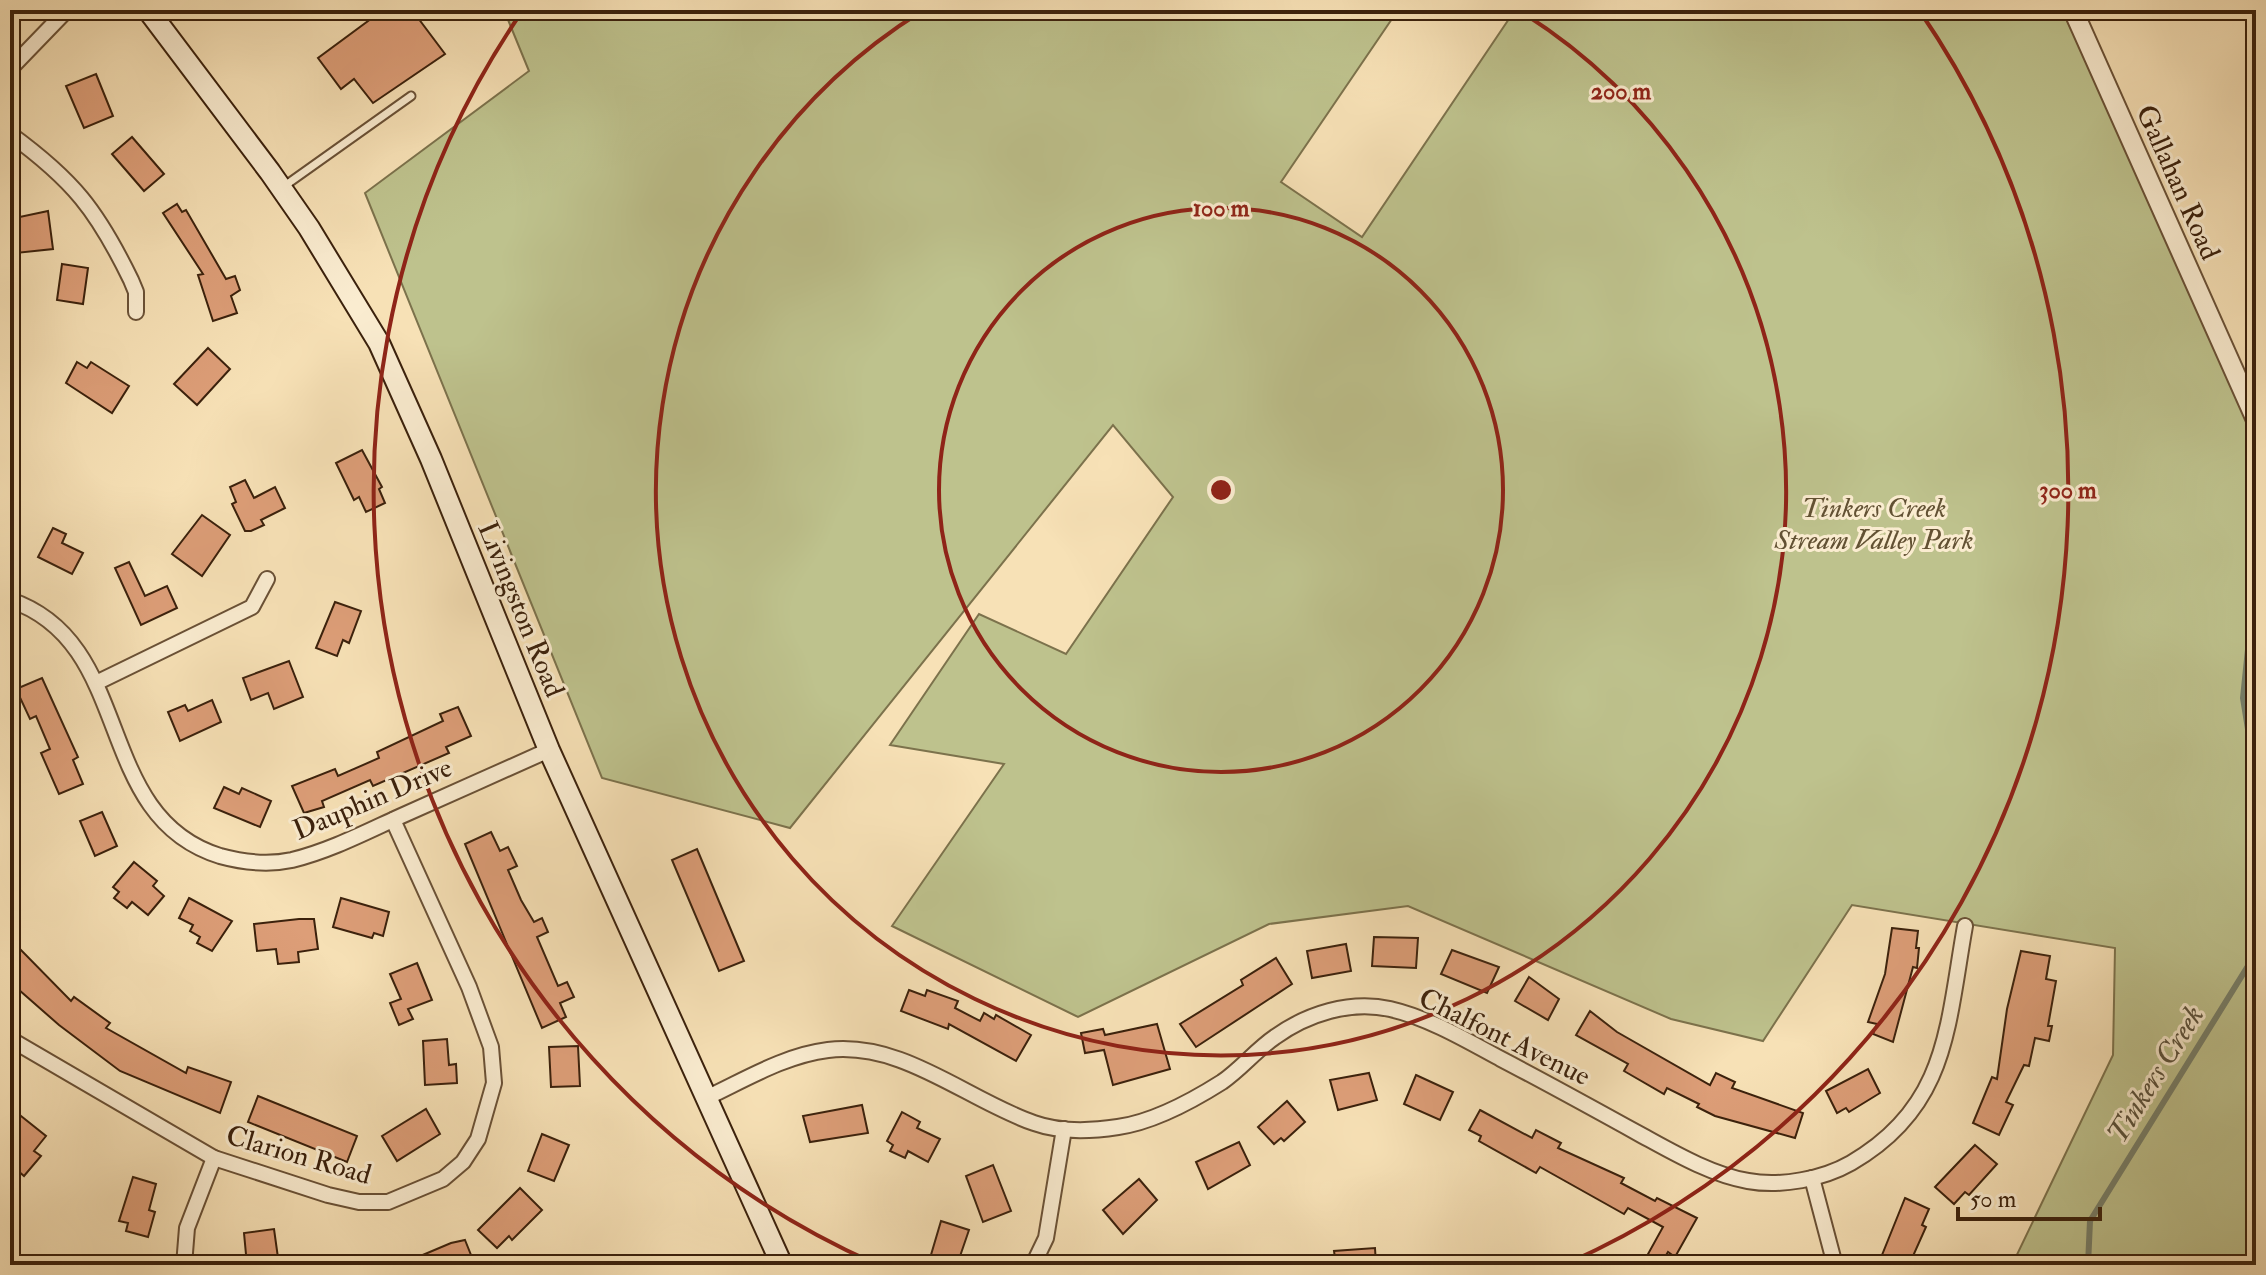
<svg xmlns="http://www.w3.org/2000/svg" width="2266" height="1275" viewBox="0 0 2266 1275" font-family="'IM FELL Double Pica',serif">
  <rect width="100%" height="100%" fill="#f7e1b6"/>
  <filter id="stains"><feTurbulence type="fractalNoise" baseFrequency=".0025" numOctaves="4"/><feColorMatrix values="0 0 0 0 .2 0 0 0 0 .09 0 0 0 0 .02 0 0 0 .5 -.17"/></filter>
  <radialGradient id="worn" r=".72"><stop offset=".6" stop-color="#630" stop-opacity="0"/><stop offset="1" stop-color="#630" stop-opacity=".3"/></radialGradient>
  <polygon fill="#bec28d" stroke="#7c724c" stroke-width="2" points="504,10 1398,10 1281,182 1362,237 1515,10 2062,10 2256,415 2256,1265 2012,1265 2113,1055 2115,948 1852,905 1763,1041 1671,1019 1408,906 1269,924 1078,1017 892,926 1004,764 890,745 979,614 1066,654 1173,497 1113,425 790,828 602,778 365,193 529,71"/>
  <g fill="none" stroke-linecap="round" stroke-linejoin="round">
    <g stroke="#767f6a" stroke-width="6">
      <polyline points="2256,615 2251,620 2243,698 2256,779"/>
      <polyline points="2088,1265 2090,1221 2256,953"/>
    </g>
  </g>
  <g fill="#dd9e78" stroke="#3b210c" stroke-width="2">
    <polygon points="383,10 412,10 445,54 373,103 354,79 341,89 318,58"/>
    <polygon points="96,74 113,116 84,128 66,86"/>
    <polygon points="132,137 164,174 144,191 112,154"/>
    <polygon points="177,204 182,212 186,210 226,279 235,276 240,290 231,296 237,313 213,321 198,275 203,274 163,213"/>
    <polygon points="48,211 53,249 16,253 15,245 10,245 10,219"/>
    <polygon points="62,264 88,268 83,304 57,300"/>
    <polygon points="208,348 230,369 197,405 174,384"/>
    <polygon points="77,362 87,368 91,362 129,386 112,413 66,383"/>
    <polygon points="362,450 382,487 379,489 385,503 366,512 359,497 354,500 336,463"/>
    <polygon points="245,480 254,498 275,487 285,508 261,520 264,525 251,531 245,531 232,504 236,502 230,487"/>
    <polygon points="202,515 230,535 202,576 172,554"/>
    <polygon points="53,528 66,534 62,543 83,553 72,574 38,557"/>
    <polygon points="129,562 145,596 167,586 177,608 141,625 115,568"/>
    <polygon points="335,602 361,611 349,643 343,640 337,656 316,648"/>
    <polygon points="289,661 303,697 274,709 268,693 251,700 243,678"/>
    <polygon points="42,678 78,757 73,760 83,784 59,794 41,753 50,749 36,716 30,719 16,689"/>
    <polygon points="212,700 221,722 180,741 168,712 185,705 188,711"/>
    <polygon points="458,707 471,736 446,747 449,753 373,786 370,780 322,801 324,807 304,813 292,786 335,769 338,776 379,758 377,752 443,721 440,714"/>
    <polygon points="224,787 239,794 242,788 271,801 260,827 214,808"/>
    <polygon points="102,812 117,846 95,856 80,821"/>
    <polygon points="491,832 500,851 508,847 517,866 508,870 521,900 534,922 542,918 548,932 537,937 558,986 567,982 574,997 560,1003 566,1017 542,1028 465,844"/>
    <polygon points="697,849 744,961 719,971 672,860"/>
    <polygon points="134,862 157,881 153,886 164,896 148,915 132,902 127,908 114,898 119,892 113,887"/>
    <polygon points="189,898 232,921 212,951 197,943 200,937 190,931 193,925 179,918"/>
    <polygon points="341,898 389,912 383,936 374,933 372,938 333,927"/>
    <polygon points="299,919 314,919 318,949 298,952 299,962 278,964 276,949 257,951 254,924"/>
    <polygon points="1892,928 1918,931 1916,948 1919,948 1917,968 1913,967 1893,1042 1873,1034 1877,1024 1868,1022 1885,974"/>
    <polygon points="1374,937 1418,938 1416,968 1372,966"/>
    <polygon points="10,940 18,952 21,950 71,1001 74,997 110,1023 106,1028 186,1073 188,1067 231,1082 220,1113 120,1071 59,1025 10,982"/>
    <polygon points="1346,944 1351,971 1312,978 1307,951"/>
    <polygon points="1452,950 1499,967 1487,993 1441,974"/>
    <polygon points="2021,951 2050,956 2046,979 2056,981 2048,1026 2052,1026 2049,1041 2035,1038 2029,1066 2024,1065 2006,1102 2013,1105 1999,1135 1973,1123 1992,1077 1997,1079 2007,1009"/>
    <polygon points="1276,958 1292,984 1196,1047 1180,1024 1243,985 1241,980"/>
    <polygon points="417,963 432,1000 408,1009 413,1019 399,1025 390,1003 401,999 390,974"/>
    <polygon points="1529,977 1559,999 1548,1020 1515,1001"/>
    <polygon points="909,990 925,996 927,990 958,1001 955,1008 980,1021 984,1013 994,1019 996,1015 1031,1035 1016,1061 949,1024 948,1029 901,1011"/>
    <polygon points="1590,1011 1617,1032 1710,1085 1716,1073 1735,1082 1732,1088 1803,1113 1795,1138 1715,1116 1697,1107 1699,1104 1667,1088 1664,1094 1624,1071 1628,1064 1576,1035"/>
    <polygon points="1157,1024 1170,1069 1113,1085 1104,1050 1085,1053 1081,1033 1103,1029 1105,1035"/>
    <polygon points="447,1039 449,1065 456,1064 457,1083 425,1085 423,1041"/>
    <polygon points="578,1046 580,1086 551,1087 549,1047"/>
    <polygon points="1868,1069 1880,1093 1849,1112 1846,1108 1837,1113 1826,1091"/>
    <polygon points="1369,1073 1377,1100 1338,1110 1330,1080"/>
    <polygon points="1416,1075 1453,1092 1440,1120 1404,1104"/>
    <polygon points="258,1096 357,1136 347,1162 248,1122"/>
    <polygon points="1287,1101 1305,1122 1284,1141 1281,1138 1274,1144 1258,1127"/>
    <polygon points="862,1105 868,1133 810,1142 803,1116"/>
    <polygon points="426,1109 440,1134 397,1161 382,1136"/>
    <polygon points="1480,1110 1532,1138 1536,1130 1561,1143 1558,1148 1624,1178 1621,1183 1655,1201 1657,1198 1697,1218 1675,1257 1668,1252 1662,1262 1648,1254 1663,1227 1628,1208 1624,1214 1540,1167 1536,1173 1479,1141 1481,1136 1469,1130"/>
    <polygon points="902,1112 920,1122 917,1128 940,1139 928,1162 908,1151 905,1158 890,1151 893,1145 887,1141"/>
    <polygon points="21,1116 46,1136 34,1151 41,1156 24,1176 10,1164 10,1129"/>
    <polygon points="542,1134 569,1145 554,1181 528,1171"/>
    <polygon points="1239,1142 1250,1165 1208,1189 1196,1162"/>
    <polygon points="1975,1145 1997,1164 1969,1195 1965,1192 1954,1204 1935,1187"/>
    <polygon points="993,1165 1011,1211 983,1222 966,1176"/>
    <polygon points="133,1177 156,1184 149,1210 155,1212 148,1237 126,1231 128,1223 119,1221"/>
    <polygon points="1139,1179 1157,1200 1123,1234 1103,1210"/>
    <polygon points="520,1188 542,1210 512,1240 509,1236 497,1248 478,1230"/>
    <polygon points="1905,1198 1929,1209 1922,1225 1926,1227 1909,1265 1878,1265"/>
    <polygon points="941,1221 969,1230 957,1265 928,1265"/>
    <polygon points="274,1229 279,1265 247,1265 244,1233"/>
    <polygon points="465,1240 475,1265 399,1265 451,1243"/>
    <polygon points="1375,1248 1376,1265 1336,1265 1334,1251"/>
  </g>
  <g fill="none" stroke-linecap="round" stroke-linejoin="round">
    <defs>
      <polyline id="service" points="283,187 411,96"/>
      <g id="minor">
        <polyline points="10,69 67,10"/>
        <path d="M10,134C73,180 97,210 131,280L136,292V312"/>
        <path d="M10,600C137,643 91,816 220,856C242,862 269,865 292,860C329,851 364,833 399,817C449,795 499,772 549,750"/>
        <polyline points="98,682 252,607 267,579"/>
        <polyline points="10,1039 214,1158 328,1195 359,1202 388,1202 443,1179 463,1162 478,1139 494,1083 491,1047 469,987 393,820"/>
        <path d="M708,1097C746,1079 786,1055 828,1050C903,1041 967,1100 1034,1123C1059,1132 1092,1131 1118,1127C1154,1122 1192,1101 1222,1082C1241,1069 1256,1050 1275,1037C1307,1014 1350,1000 1390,1009C1429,1018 1466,1040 1501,1059C1549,1084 1596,1110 1643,1136C1674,1153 1712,1175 1748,1181C1781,1187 1823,1179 1851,1163C1948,1107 1947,1027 1965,926"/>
        <polyline points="1812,1178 1835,1265"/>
        <polyline points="184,1265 187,1228 214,1158"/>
        <polyline points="1033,1265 1046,1238 1064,1129"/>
      </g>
      <polyline id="tertiary" points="2073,10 2256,420"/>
      <polyline id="secondary" points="148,10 270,172 309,228 379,343 431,459 549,750 782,1265"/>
    </defs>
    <use href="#service" stroke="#6a5136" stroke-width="11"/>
    <use href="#minor" stroke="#6a5136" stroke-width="18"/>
    <use href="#tertiary" stroke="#6a5136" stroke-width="22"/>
    <use href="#secondary" stroke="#3b210c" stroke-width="24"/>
    <use href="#service" stroke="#faecd0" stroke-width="7"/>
    <use href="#minor" stroke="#faecd0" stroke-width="14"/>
    <use href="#tertiary" stroke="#faecd0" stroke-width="18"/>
    <use href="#secondary" stroke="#faecd0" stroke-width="20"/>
  </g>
  <g fill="none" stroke="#8f2418" stroke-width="4">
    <circle cx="1221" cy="490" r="282"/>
    <path d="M1520 11A565 565 0 1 1 922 11"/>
    <path d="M876 1264A847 847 0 0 1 523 10M1919 10A847 847 0 0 1 1566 1264"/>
  </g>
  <g text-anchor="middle" stroke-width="6" stroke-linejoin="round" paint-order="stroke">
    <g font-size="28" fill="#3b210c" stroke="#faecd0">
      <text transform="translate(2179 182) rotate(66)" y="10">Gallahan Road</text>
      <text transform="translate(522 609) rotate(68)" y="10">Livingston Road</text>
      <text transform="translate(372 798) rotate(-23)" y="10">Dauphin Drive</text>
      <text transform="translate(1505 1036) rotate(26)" y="10">Chalfont Avenue</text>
      <text transform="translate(299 1154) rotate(16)" y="10">Clarion Road</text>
    </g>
    <g font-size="28" font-style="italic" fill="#625133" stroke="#faecd0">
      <text x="1874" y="517">Tinkers Creek<tspan x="1874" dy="32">Stream Valley Park</tspan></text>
    </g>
    <g font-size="30" font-style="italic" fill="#59503b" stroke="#faecd0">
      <text transform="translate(2155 1074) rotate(-58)" y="10">Tinkers Creek</text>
    </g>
  </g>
  <circle cx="1221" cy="490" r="12" fill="#8f2418" stroke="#faecd0" stroke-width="4"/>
  <g font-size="24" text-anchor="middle" font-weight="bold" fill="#8f2418" stroke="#faecd0" stroke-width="6" stroke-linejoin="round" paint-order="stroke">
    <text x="1621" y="99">200 m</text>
    <text x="1221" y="216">100 m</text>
    <text x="2068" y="498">300 m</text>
  </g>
  <rect width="2266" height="1275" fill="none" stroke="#f7e1b6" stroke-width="40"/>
  <rect x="12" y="12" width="2242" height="1251" fill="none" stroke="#3b210c" stroke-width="4"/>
  <rect x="20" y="20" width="2226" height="1235" fill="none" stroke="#3b210c" stroke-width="2"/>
  <path d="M1958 1207v12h142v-12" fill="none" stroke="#3b210c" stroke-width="4"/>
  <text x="1970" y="1207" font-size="24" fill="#3b210c" stroke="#faecd0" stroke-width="6" paint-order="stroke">50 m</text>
  <rect width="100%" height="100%" filter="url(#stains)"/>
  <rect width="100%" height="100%" fill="url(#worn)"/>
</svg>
